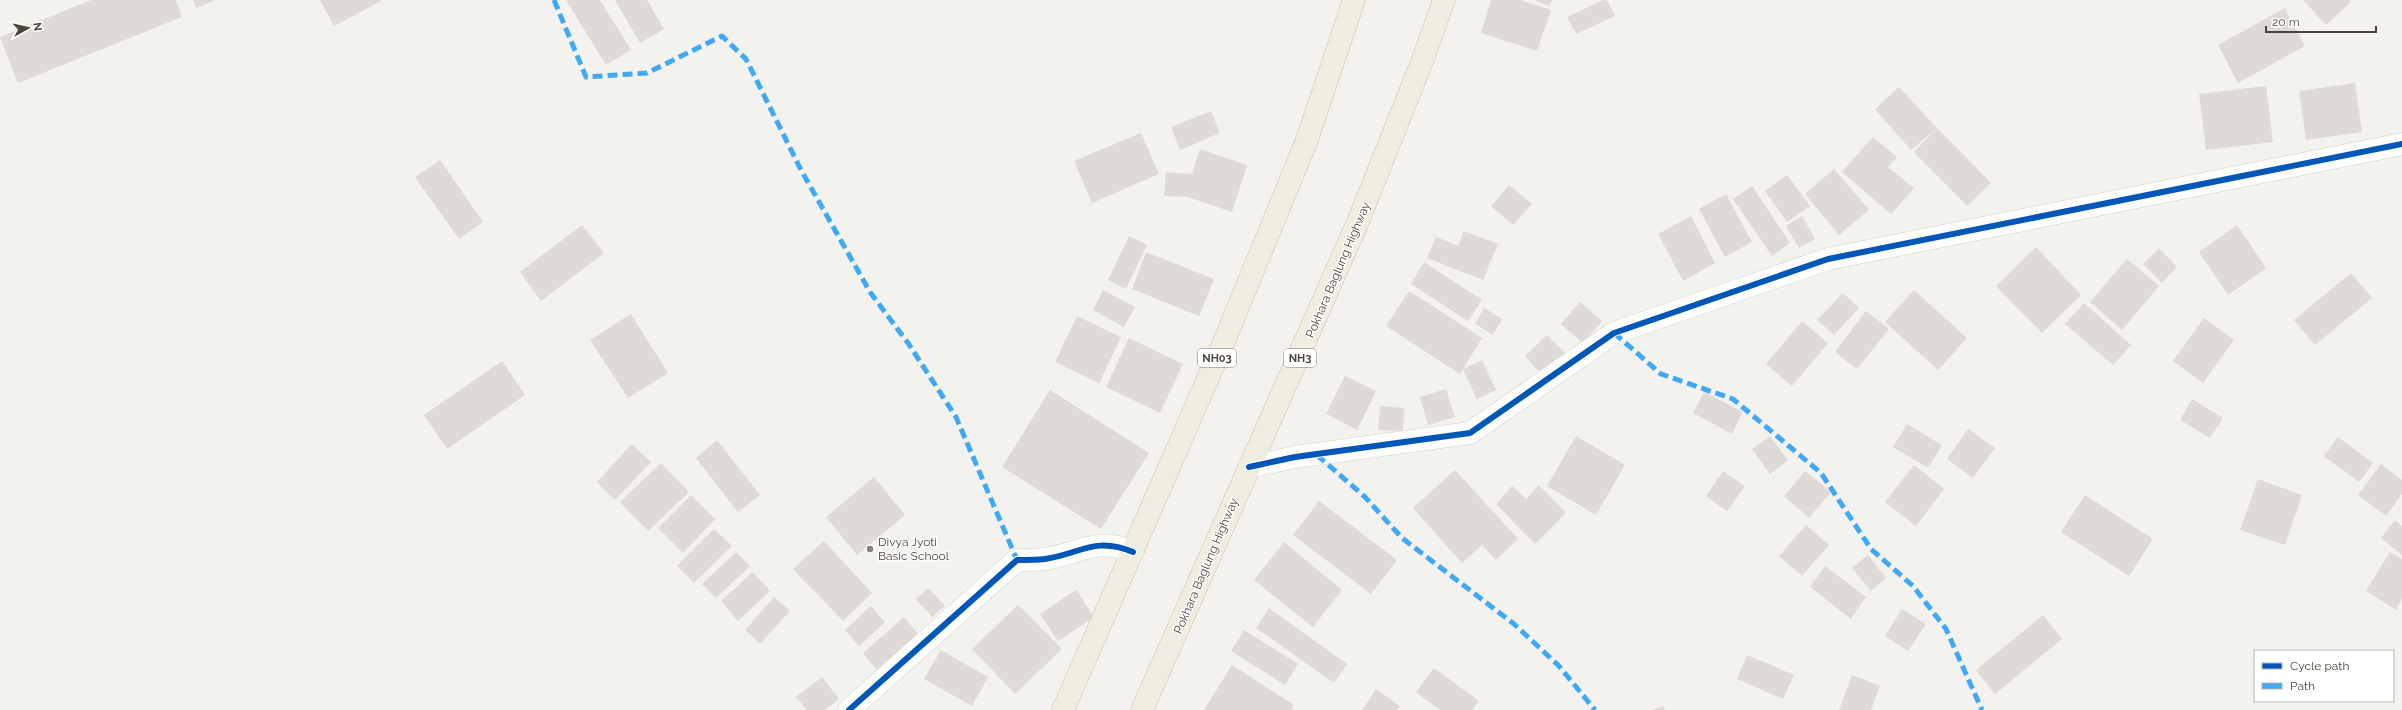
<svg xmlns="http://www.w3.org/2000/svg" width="2402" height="710" viewBox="0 0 2402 710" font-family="Raleway,sans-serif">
  <rect width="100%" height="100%" fill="#f4f2ee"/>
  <g fill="#dedbd6">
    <polygon points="91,0 176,0 182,17 18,83 0,37"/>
    <polygon points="193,0 216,0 196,8"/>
    <polygon points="320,0 381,0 381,1 334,26"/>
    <polygon points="566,0 600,0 631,50 606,65"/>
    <polygon points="615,0 647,0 664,29 640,43"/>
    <polygon points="1491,0 1521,0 1551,10 1537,51 1481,33"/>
    <polygon points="1535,0 1552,0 1549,6"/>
    <polygon points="1603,0 1607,0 1615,16 1576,34 1567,17"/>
    <polygon points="2303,0 2349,0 2351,2 2326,25"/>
    <polygon points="2285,8 2305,46 2238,83 2218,45"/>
    <polygon points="2355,83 2362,132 2306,140 2299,91"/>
    <polygon points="2266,86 2273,142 2206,150 2199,94"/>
    <polygon points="1899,87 1937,128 1911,150 1875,109"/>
    <polygon points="1211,111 1220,133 1180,150 1171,127"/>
    <polygon points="1937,128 1991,183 1967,206 1914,152"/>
    <polygon points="1141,133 1159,174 1092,203 1074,161"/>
    <polygon points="1873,137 1897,157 1888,167 1914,188 1891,214 1842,172"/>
    <polygon points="1200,149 1247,165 1232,212 1188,197 1164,196 1166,172 1192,174"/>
    <polygon points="440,160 483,222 459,239 415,177"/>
    <polygon points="1834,169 1869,210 1839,235 1805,194"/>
    <polygon points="1787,175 1810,206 1787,222 1765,191"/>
    <polygon points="1509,185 1532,204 1513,225 1491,206"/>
    <polygon points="1752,186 1790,243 1772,256 1733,199"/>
    <polygon points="1726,194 1752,242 1725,257 1699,209"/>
    <polygon points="1691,216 1715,263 1683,281 1658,234"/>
    <polygon points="1802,216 1815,239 1799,248 1786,226"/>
    <polygon points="582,225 604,253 541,301 520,272"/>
    <polygon points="2237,225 2266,268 2228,295 2199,252"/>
    <polygon points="1464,231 1498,244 1483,280 1427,258 1436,237 1458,246"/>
    <polygon points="1129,236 1147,245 1126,289 1108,280"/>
    <polygon points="2036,247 2081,295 2042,333 1996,286"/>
    <polygon points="2159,248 2177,267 2162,283 2143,264"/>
    <polygon points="1146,252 1214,279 1199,316 1132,289"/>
    <polygon points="2127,259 2159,286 2122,330 2090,302"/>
    <polygon points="1424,262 1482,300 1468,321 1411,284"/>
    <polygon points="2351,273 2372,298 2315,345 2294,320"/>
    <polygon points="1103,290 1135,307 1124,327 1093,310"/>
    <polygon points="1914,290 1967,338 1938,370 1885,322"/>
    <polygon points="1409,291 1482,338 1460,374 1386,326"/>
    <polygon points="1843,293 1859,308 1834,335 1817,320"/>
    <polygon points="1580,302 1602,321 1583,343 1561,324"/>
    <polygon points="2084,303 2131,345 2113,365 2065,324"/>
    <polygon points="1484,308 1502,319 1493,335 1475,324"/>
    <polygon points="1866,311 1889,329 1857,369 1835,352"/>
    <polygon points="631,314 668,373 628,398 590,340"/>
    <polygon points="1077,316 1121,337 1099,383 1055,362"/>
    <polygon points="2204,318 2234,340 2203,383 2173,361"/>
    <polygon points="1802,321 1828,343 1792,386 1766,364"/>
    <polygon points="1547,335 1565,353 1542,375 1525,356"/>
    <polygon points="1129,338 1183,364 1160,413 1106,387"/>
    <polygon points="1482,360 1496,390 1477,399 1463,369"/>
    <polygon points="502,361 525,395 447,449 424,415"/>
    <polygon points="1345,376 1376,391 1357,430 1326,414"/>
    <polygon points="1446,389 1455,417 1428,425 1420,397"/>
    <polygon points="1050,390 1149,453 1101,529 1002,467"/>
    <polygon points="1704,392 1743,412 1732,434 1693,413"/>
    <polygon points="2192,399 2223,418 2210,438 2180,420"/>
    <polygon points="1380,406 1404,408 1403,431 1378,430"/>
    <polygon points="1907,424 1942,445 1928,468 1893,447"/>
    <polygon points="1968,429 1995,448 1973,478 1947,459"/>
    <polygon points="1576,436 1625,465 1596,515 1547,486"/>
    <polygon points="1770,436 1788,460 1770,474 1752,449"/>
    <polygon points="2338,437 2373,463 2359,482 2324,456"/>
    <polygon points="717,440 760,495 738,512 696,458"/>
    <polygon points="632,444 651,462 615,500 597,482"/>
    <polygon points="661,463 689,492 648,531 620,502"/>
    <polygon points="2381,464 2402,480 2402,494 2386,516 2358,495"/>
    <polygon points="1914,465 1944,489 1916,526 1885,502"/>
    <polygon points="1455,470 1518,539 1496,560 1482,545 1462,563 1413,508"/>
    <polygon points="1723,471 1745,486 1727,511 1706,496"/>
    <polygon points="1805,471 1831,492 1809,518 1784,496"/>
    <polygon points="874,477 905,515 857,555 826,517"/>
    <polygon points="2258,479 2302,495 2285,545 2240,530"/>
    <polygon points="1539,485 1566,513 1535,544 1496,504 1512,486 1526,499"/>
    <polygon points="691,495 715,519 683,553 658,528"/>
    <polygon points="2085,495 2153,539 2129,576 2061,532"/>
    <polygon points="1319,501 1397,560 1371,594 1293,535"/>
    <polygon points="2395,520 2402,526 2402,555 2381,538"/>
    <polygon points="1806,525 1829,545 1802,576 1779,556"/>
    <polygon points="714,529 732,546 694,583 677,566"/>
    <polygon points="824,541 872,593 843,621 793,569"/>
    <polygon points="1284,542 1342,590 1313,627 1254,580"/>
    <polygon points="736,552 750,566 716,598 702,584"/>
    <polygon points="2390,552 2402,559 2402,599 2396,610 2366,591"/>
    <polygon points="1868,555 1886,578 1871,591 1852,568"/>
    <polygon points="1825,566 1866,597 1851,619 1810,587"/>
    <polygon points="753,572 770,591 738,621 721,601"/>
    <polygon points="928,588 945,606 932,617 916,599"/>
    <polygon points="1076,590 1094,617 1058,641 1040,614"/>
    <polygon points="774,597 790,611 760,644 745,630"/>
    <polygon points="1018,605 1062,649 1015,694 972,649"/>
    <polygon points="871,606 885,622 859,646 845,630"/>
    <polygon points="1269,608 1347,664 1334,683 1256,628"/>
    <polygon points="1902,609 1926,624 1908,651 1885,636"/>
    <polygon points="2043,615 2062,639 1995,694 1976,670"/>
    <polygon points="904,617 918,634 877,670 863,653"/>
    <polygon points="1244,630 1298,664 1285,685 1231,651"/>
    <polygon points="941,650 988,677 972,706 924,679"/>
    <polygon points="1747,655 1794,675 1783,699 1737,679"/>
    <polygon points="1232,665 1294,705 1291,710 1204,710"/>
    <polygon points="1434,668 1479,701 1472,710 1440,710 1416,692"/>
    <polygon points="1852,675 1880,686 1871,710 1839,710"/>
    <polygon points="822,677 839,699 825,710 807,710 796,697"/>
    <polygon points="1376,689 1400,706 1397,710 1362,710"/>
    <polygon points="1663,706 1665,710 1652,710"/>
  </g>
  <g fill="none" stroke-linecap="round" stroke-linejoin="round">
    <defs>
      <g id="minor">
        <polyline points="1249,467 1295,457 1470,433 1614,333 1828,259 2402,144"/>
        <path d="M849,710L1017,560C1026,560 1036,560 1045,559C1080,554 1095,536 1133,552"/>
      </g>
      <g id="trunk">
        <polyline points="1063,710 1223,344 1307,140 1354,0"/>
        <polyline points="1142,710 1357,224 1423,59 1444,0"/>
      </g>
    </defs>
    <use href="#minor" stroke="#d2d0cb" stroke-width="23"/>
    <use href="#trunk" stroke="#ccbfa9" stroke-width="23"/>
    <use href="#minor" stroke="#fdfdfc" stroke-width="22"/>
    <use href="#trunk" stroke="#f0ece0" stroke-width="22"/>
    <g stroke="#3fa9f5" stroke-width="5" stroke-dasharray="10 5" stroke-linecap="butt">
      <polyline points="554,0 586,77 647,73 722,36 746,59 801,170 870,292 908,343 956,417 1017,560"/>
      <polyline points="1614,333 1661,374 1733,399 1821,473 1871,549 1913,586 1946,629 1982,710"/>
      <polyline points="1317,455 1365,497 1402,538 1514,624 1559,666 1595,710"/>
    </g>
    <defs>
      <g id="cycleway">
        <polyline points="1249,467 1295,457 1470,433 1614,333 1828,259 2402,144"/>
        <path d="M849,710L1017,560C1026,560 1036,560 1045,559C1080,554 1095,536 1133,552"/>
      </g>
    </defs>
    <use href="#cycleway" stroke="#fff" stroke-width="8"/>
    <use href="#cycleway" stroke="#0057b8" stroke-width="6"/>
  </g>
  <circle fill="#868178" stroke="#fff" stroke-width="1.5" cx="870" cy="549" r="4"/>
  <g text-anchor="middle" stroke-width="3" stroke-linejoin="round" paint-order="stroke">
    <g fill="#fff" stroke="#817c74" stroke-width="1">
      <rect x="1198" y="349" width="38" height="18" rx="3"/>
      <rect x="1284" y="349" width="32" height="18" rx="3"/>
    </g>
    <g font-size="11" font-weight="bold" fill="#4b4439">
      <text x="1217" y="362">NH03</text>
      <text x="1300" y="362">NH3</text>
    </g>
    <g font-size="12" fill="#4b4439" stroke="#fff">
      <text transform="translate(1338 270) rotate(-67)" y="4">Pokhara Baglung Highway</text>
      <text transform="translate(1206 566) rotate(-67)" y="4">Pokhara Baglung Highway</text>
    </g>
    <g font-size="12" fill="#4b4439" stroke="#fff" text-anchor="start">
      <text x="878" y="546">Divya Jyoti<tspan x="878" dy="14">Basic School</tspan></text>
    </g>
  </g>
  <rect x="2254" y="650" width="140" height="52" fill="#ffffff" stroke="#b7b4b0"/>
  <rect x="2262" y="663" width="20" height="6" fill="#0057b8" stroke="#b7b4b0"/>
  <text x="2290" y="670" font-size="12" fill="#4b4439">Cycle path</text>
  <rect x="2262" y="683" width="20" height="6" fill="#3fa9f5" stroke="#b7b4b0"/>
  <text x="2290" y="690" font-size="12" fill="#4b4439">Path</text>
  <g transform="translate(28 28) rotate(82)" stroke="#ffffff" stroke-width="3" paint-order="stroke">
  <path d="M0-3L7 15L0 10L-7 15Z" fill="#4b4439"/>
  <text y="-6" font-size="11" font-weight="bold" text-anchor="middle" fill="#4b4439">N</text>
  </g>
  <path d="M2266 26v6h110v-6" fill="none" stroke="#4b4439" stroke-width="2"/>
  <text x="2272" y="26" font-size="12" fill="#4b4439" stroke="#ffffff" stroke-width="3" paint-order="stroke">20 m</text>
</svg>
